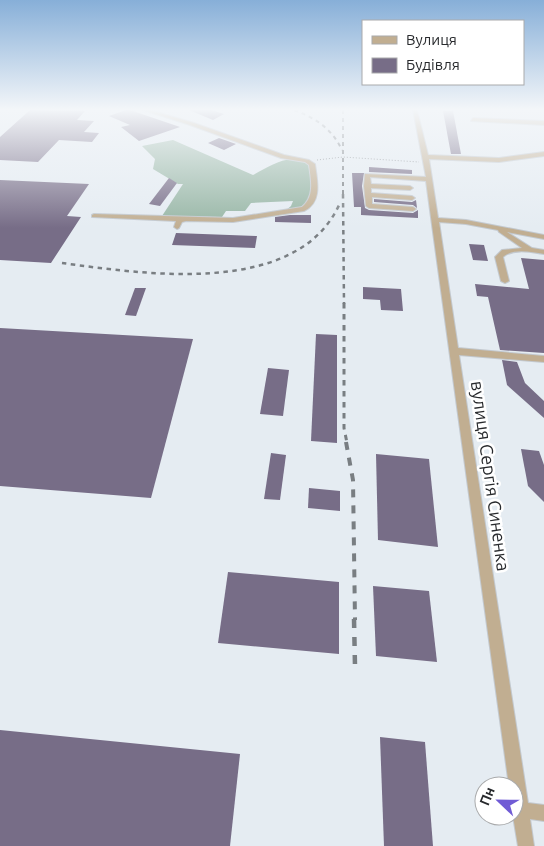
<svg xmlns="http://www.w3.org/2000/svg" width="544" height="846" viewBox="0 0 544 846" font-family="Ubuntu,sans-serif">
  <rect width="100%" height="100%" fill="#e5ecf2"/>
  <path fill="#97b6a5" d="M173,140L253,175C272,165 289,152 310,165L311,191L308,202L299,208L284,212L291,206L293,201L251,203L245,211H226L222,217L162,216L183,184H178L153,169L155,159L142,146Z"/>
  <g fill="#776d87">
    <polygon points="30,110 85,111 77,120 94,121 84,132 99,133 92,142 59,140 38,162 0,160 0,137"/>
    <polygon points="126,110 130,110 180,127 139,141 121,127 130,125 109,116"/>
    <polygon points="189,110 211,110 224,114 213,120"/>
    <polygon points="443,111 453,111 461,154 451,154"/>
    <polygon points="219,138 236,144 224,150 208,143"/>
    <polygon points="369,167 412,170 412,174 369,172"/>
    <polygon points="352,173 364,173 362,186 365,208 369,210 413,213 418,210 418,218 361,215 361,207 354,207"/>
    <polygon points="169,178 177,183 160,206 149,204"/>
    <polygon points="0,180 89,184 67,216 81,217 51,263 0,260"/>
    <polygon points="374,199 412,202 416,200 417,208 413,205 374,202"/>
    <polygon points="290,215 311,215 311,223 275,222 275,217"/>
    <polygon points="176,233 257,236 255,248 172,245"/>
    <polygon points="469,244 484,245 488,261 473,260"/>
    <polygon points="521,258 544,260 544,353 500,350 488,297 477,296 475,284 529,289"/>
    <polygon points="363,287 401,289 403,311 381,310 380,300 363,299"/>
    <polygon points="135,288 146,288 136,316 125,315"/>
    <polygon points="0,328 193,339 151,498 0,486"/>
    <polygon points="316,334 337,335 337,443 311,441"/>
    <polygon points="502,360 517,362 525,383 544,401 544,418 507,385"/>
    <polygon points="268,368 289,370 283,416 260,414"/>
    <polygon points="521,449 539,451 544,465 544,502 528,486"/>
    <polygon points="271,453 286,455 280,500 264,499"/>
    <polygon points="376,454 429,459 438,547 378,540"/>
    <polygon points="309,488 340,491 340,511 308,508"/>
    <polygon points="228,572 339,582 339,654 218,643"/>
    <polygon points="373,586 429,591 437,662 376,656"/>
    <polygon points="0,730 240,754 230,846 0,846"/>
    <polygon points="380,737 425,742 433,846 384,846"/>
  </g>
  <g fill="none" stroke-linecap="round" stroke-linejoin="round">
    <defs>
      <g id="minor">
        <path d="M143,110H150L194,123L284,155L309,160L315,164C317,180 323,202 304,211L233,222L186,221L182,222L179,228L177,229L174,227L176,221L92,217V215L94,214L233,218L302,207C315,196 311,180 309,165L305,162L281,158L190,125Z"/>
        <path d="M413,110H417L428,155L499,158L544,152V156L499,162L429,159L438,218L466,220L544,235V239L507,232L532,248L544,250V254C531,252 513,248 503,257L509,281L505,283L501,281L495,257L502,250L522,248L499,232L498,230L466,224L439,222L458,348L544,356V362L459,355L528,803L544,805V821L530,819L534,846H518L513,816L514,786H509L426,181L370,177L371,184L410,186L413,188L410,190L371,188V193L412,196L415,198L412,200L372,197V204L413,207L416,209L413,211L369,208L366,206L364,186L365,174L426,177Z"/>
        <polygon points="473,118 544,121 544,125 471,121"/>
      </g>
    </defs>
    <use href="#minor" stroke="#c3c9cf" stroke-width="2"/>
    <polyline stroke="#83878b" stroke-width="1" stroke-dasharray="1 2" stroke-linecap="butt" points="317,160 343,157 419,162"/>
    <use href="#minor" fill="#c1ae91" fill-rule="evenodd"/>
    <g stroke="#797e82" stroke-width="2" stroke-dasharray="4 4" stroke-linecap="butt">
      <path d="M294,110C316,118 332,129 342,150"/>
      <polyline points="343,110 343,196"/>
    </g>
    <g stroke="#797e82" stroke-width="2.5" stroke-dasharray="4.5 4.5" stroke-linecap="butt">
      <polyline points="343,194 344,304"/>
      <path d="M62,263C144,274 298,298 340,203"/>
    </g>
    <polyline stroke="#797e82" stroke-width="3" stroke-dasharray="5.5 5.5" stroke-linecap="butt" points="344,303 344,428 347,443"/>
    <polyline stroke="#797e82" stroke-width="4" stroke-dasharray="8 8" stroke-linecap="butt" points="346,442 353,480 355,620"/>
    <polyline stroke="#797e82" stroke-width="4.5" stroke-dasharray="9 9" stroke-linecap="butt" points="354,619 355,666"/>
  </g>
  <linearGradient id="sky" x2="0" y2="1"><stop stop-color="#87afd8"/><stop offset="0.48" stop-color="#f3f6f9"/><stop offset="1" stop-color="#f3f6f9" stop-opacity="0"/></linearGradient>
  <rect width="544" height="228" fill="url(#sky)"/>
  <g text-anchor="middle" stroke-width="5" stroke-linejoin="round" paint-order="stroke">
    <g font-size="18" fill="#282a2d" stroke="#fff">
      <text transform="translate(490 476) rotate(82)" y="6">вулиця Сергія Синенка</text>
    </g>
  </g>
  <rect x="362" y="20" width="162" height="65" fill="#ffffff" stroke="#a9aaab"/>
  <rect x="372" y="36" width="25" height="8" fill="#c1ae91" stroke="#a9aaab"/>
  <text x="406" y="45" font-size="15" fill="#282a2d">Вулиця</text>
  <rect x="372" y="58" width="25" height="15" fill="#776d87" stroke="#a9aaab"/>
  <text x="406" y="70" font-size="15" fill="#282a2d">Будівля</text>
  <g transform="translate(499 801) rotate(292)"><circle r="24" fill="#ffffff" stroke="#a9aaab"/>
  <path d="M0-4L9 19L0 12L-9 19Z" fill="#705bd5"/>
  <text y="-8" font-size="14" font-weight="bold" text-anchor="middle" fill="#282a2d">Пн</text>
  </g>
</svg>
